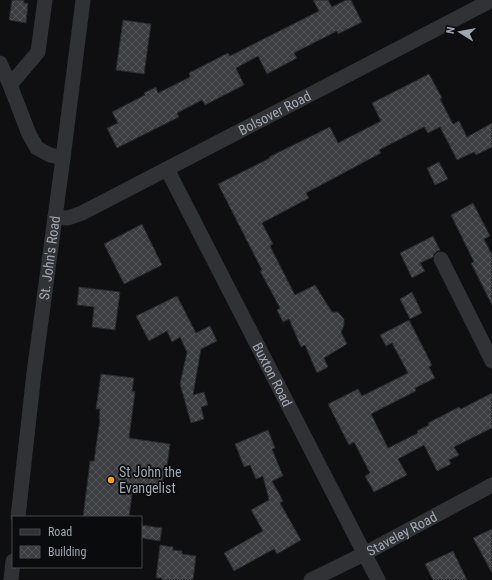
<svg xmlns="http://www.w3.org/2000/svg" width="492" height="580" viewBox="0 0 492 580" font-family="'Roboto Condensed',sans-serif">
  <defs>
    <pattern id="building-cross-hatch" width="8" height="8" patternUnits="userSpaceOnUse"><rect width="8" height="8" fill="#3b3d41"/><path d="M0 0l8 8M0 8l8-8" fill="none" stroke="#54565a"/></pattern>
  </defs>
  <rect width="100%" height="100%" fill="#0f0f11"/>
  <g fill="url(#building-cross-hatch)" stroke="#29292d">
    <polygon points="12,0 24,0 24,3 28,3 26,23 9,20"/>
    <polygon points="313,0 328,0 332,7 346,0 351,0 362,22 338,34 337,31 294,53 297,58 267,74 258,56 236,68 244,85 205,105 202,100 177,113 179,117 117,148 107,128 118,123 112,112 145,95 144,93 156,87 158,93 190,77 189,73 228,53 230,56 319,11"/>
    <polygon points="123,20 151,24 144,74 116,70"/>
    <polygon points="429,74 442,98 440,99 453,124 459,121 467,137 492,123 492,147 476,155 474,152 457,160 440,127 428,133 424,127 379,150 381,153 306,193 309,198 262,223 273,244 270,246 295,295 315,285 332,312 338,312 344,319 344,326 341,332 347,344 324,358 328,367 317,373 305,345 301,347 289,319 283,322 277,310 280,308 260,271 262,270 218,184 270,158 269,157 330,127 338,143 381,121 372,103"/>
    <polygon points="439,162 448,179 435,185 427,168"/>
    <polygon points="473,203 490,236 484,239 492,255 492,305 471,263 474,262 451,215"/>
    <polygon points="142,224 162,265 124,284 104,244"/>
    <polygon points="433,236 440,250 437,251 434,254 433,257 420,263 425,271 412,278 400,253"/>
    <polygon points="79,287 120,292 115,330 92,327 94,307 77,305"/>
    <polygon points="412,292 422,313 410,319 400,299"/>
    <polygon points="177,296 196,333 210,326 217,341 201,349 193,395 204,392 208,405 201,407 204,419 191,423 180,384 187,352 180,337 172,342 167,331 149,341 136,316"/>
    <polygon points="409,320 432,365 429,367 435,378 415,388 416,391 371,414 388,448 418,433 417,431 429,425 428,423 459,407 461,409 492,393 492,428 454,447 459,455 449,460 451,464 437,471 424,445 398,459 407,475 374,492 365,476 370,473 354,442 349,445 328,404 358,389 362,396 408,373 392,343 386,346 380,335"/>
    <polygon points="101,374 134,378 132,391 135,392 129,438 170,444 167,466 165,465 161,491 133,488 129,517 83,517 90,461 94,461 100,419 99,419 100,409 96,409"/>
    <polygon points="268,430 275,448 272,449 283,476 272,481 283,501 280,503 301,540 277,554 274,549 234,571 224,553 263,531 251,510 269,500 263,476 256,479 250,465 244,467 235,444"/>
    <polygon points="141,525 162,528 160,541 141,538"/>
    <polygon points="492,529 492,573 473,538"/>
    <polygon points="160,545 173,547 173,550 182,551 182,554 196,556 193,580 162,580 162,578 156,578"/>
    <polygon points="453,551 467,580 433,580 425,564"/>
  </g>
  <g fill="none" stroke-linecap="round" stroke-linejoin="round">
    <g stroke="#303236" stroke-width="15">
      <polyline points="0,63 10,85 29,134 37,148 50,155 63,158"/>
      <polyline points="10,85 38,52 45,0"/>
      <path id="s1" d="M167,169L378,580"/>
      <path id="s2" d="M55,217L68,218L82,213L492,0"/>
      <polyline points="441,259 492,361"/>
      <path id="s3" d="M18,517L34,373L63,158L83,0"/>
      <polyline points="11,580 13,561"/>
      <path id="s4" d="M311,580L364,554L492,485"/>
    </g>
  </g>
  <circle fill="#fda31b" stroke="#0a0b0c" stroke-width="1.5" cx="111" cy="480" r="4"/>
  <g text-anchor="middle" stroke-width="3.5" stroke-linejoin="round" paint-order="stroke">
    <g font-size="14" fill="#9fa7b3" stroke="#0a0b0c">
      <text dy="5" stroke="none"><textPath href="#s2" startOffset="245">Bolsover Road</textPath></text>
      <text dy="5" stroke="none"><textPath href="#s3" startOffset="261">St. John's Road</textPath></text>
      <text dy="5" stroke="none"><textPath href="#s1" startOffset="231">Buxton Road</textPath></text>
      <text dy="5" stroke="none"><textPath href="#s4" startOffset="102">Staveley Road</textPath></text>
    </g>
    <g font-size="14" fill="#9fa7b3" stroke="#0a0b0c" text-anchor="start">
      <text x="119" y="477">St John the<tspan x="119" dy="16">Evangelist</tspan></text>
    </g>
  </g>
  <rect x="12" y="516" width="130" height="52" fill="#0a0b0c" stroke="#46494f"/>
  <rect x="20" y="529" width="20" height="6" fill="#303236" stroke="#46494f"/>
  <text x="48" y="536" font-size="12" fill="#9fa7b3">Road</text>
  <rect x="20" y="546" width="20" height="12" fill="url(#building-cross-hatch)" stroke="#46494f"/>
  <text x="48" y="556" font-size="12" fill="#9fa7b3">Building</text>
  <g transform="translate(460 32) rotate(281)" stroke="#0a0b0c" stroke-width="3" paint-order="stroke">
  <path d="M0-3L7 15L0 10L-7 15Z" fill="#9fa7b3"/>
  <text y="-6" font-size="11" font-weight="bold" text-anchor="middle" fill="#9fa7b3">N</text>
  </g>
</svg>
